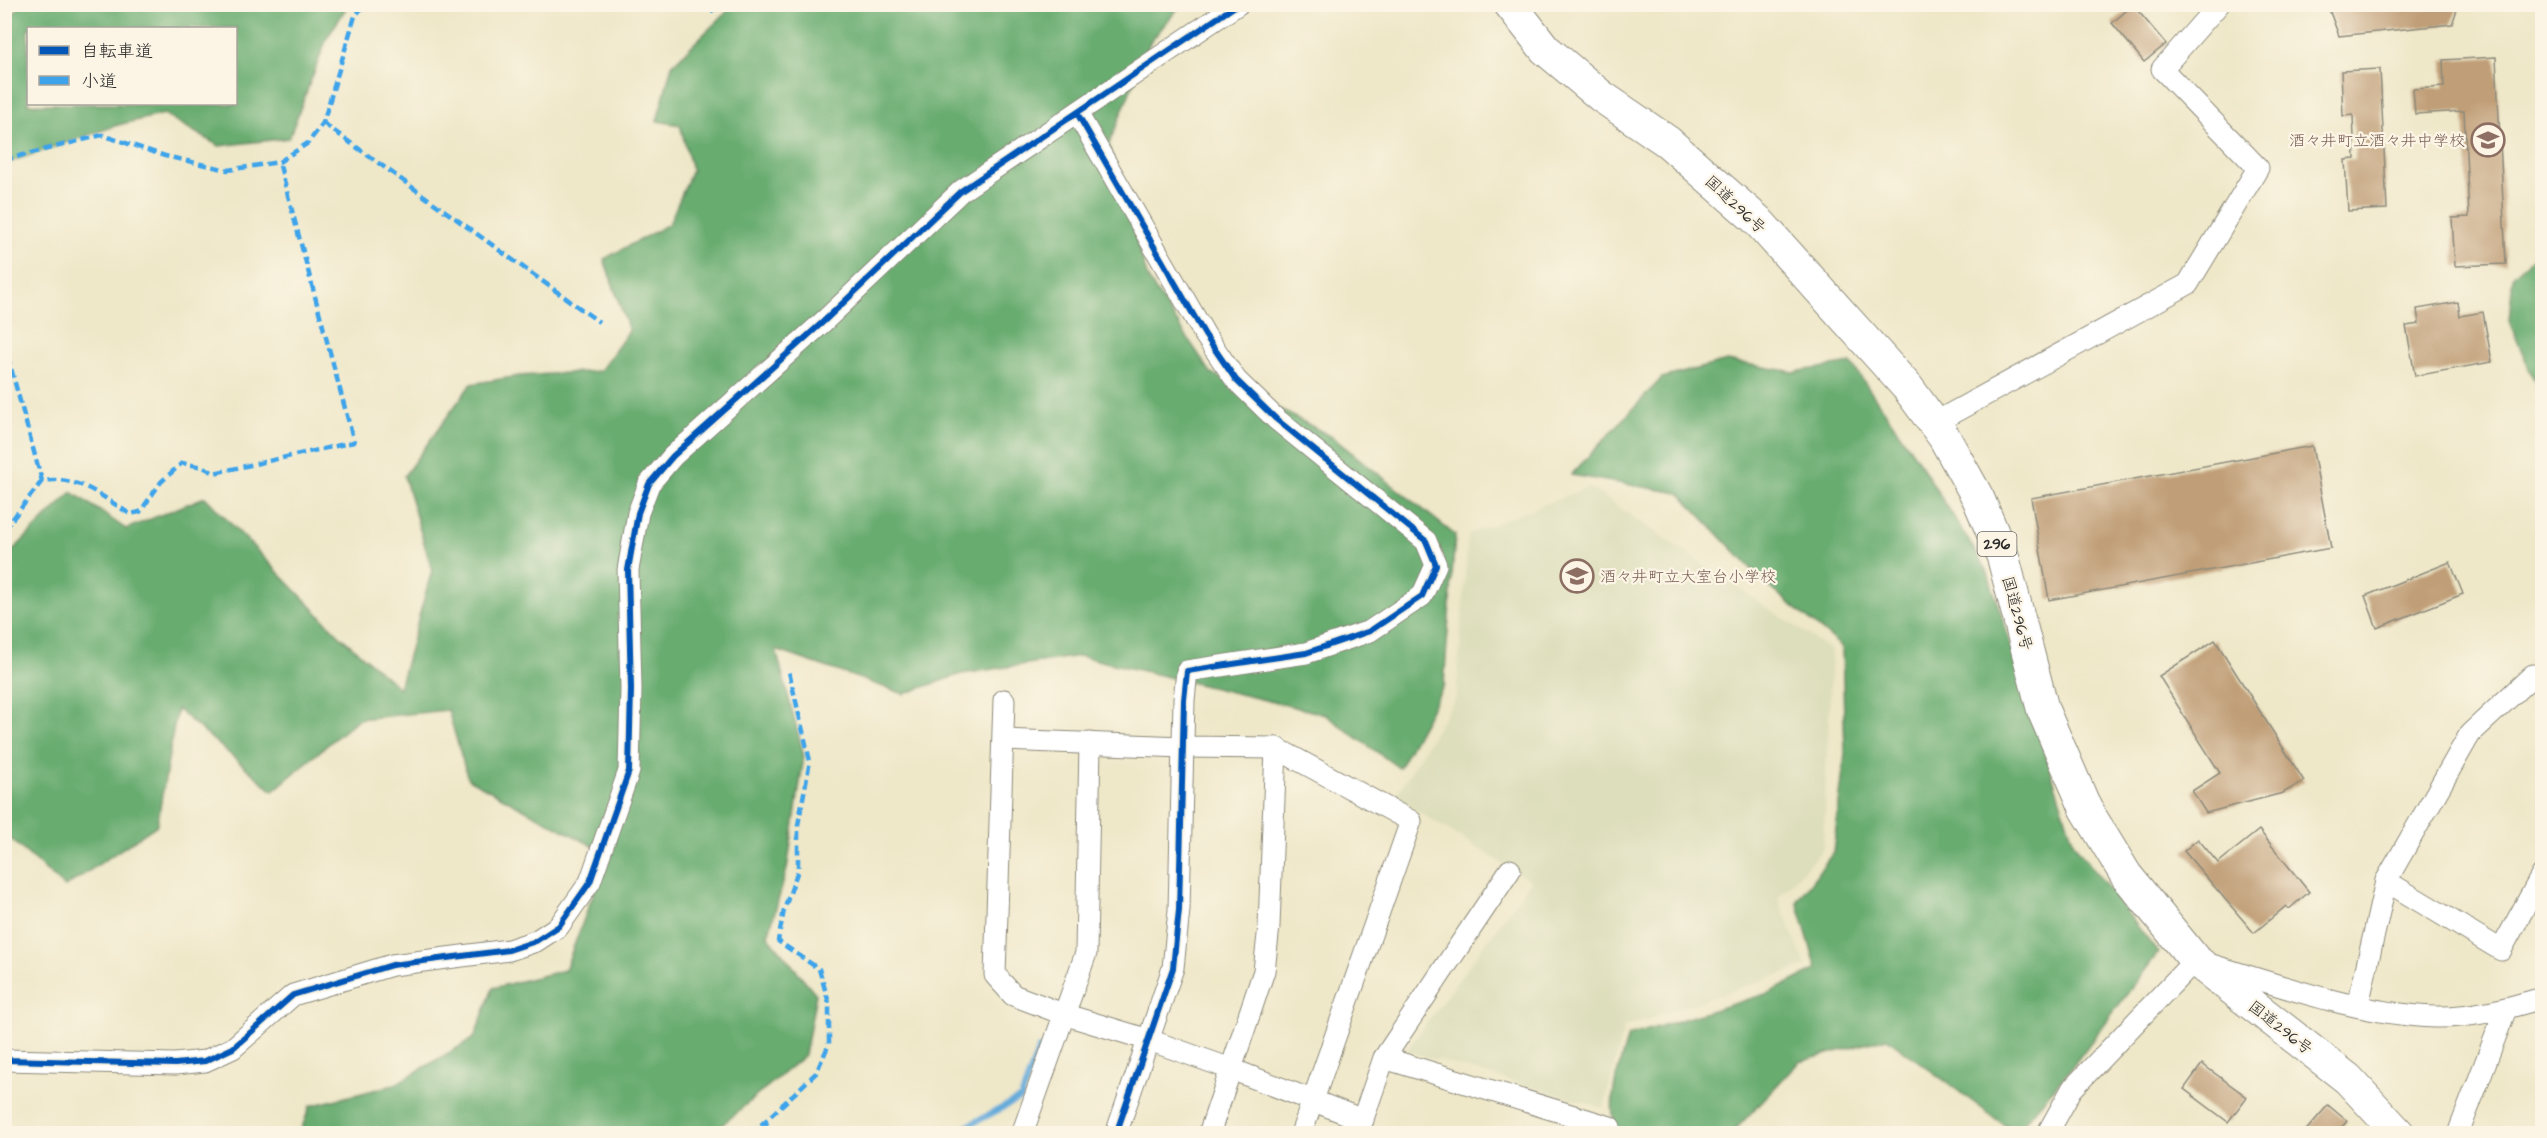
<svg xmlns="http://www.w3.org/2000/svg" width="2547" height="1138" viewBox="0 0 2547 1138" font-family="'Architects Daughter','Klee One',sans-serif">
  <rect width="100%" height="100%" fill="#fcf5e5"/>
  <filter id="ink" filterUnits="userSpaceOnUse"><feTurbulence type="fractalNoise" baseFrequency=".0167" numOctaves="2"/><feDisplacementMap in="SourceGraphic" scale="12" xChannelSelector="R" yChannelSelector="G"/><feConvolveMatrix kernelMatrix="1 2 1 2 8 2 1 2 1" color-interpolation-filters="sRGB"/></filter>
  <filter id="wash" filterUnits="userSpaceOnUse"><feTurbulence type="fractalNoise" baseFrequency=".008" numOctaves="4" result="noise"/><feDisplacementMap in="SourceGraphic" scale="24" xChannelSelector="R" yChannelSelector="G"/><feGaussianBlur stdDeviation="1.35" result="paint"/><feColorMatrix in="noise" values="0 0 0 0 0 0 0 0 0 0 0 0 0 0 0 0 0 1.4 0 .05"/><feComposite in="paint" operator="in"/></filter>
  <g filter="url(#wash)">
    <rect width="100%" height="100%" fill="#eee7c8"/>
    <polygon fill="#dddebc" points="1589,487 1832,651 1823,849 1778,898 1806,966 1624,1027 1604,1108 1406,1051 1531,881 1395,797 1456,697 1468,534"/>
    <g fill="#68ac70" stroke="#4a6c4e" stroke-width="1.5" fill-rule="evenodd">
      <polygon points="735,4 1181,5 1150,42 1109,144 1148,279 1211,373 1332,437 1455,535 1444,685 1399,768 1324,714 1080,656 961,674 904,694 776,650 804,756 787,869 768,936 816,994 805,1055 724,1123 718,1134 300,1133 310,1106 394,1085 474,1038 493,988 565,970 608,854 468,779 448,710 358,719 273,791 177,709 157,825 65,887 5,834 4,559 72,492 126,529 205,497 340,636 399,688 432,570 404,476 471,384 519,376 600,371 629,331 604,259 669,224 692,170 680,125 657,121 672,65"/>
      <path d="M21,5V4L348,5L327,38L289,138L219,146L164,114L118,125L5,164V23ZM28,28H236V104H28Z"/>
      <polygon points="2542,250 2542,399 2509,321 2513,275"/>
      <path d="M1727,361L1794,372L1851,363L1916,457L1987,570L2074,844L2158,953L2069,1071L2015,1133L1887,1038L1799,1062L1732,1133H1617C1605,1103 1619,1067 1628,1036L1769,993L1817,969L1797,901L1833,853L1845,754L1842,647L1765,583L1679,493L1571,475L1662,378Z"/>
    </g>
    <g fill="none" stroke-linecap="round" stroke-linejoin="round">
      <polyline stroke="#63aada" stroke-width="6" points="960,1134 962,1129 1021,1098 1039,1048"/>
    </g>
    <g id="blocks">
      <g fill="#c09e77">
        <polygon points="2327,4 2459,4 2452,24 2339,36"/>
        <polygon points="2133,5 2166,44 2144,62 2112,23"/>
        <polygon points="2496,57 2506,264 2455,266 2452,218 2469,217 2464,111 2415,114 2413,89 2444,87 2443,60"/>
        <polygon points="2380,69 2387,209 2348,211 2345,160 2355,159 2353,115 2343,116 2341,71"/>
        <polygon points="2458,302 2460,316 2483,312 2492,362 2415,376 2406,326 2419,324 2417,309"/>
        <polygon points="2312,446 2331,548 2049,600 2031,498"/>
        <polygon points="2450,562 2463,594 2377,628 2365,596"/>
        <polygon points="2215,640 2304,781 2283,793 2206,813 2192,791 2220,773 2159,676"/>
        <polygon points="2259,830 2309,892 2289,909 2286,906 2254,933 2184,851 2198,839 2218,863"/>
        <polygon points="2202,1064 2247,1097 2228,1122 2184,1089"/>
        <polygon points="2328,1105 2347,1121 2336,1134 2303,1134"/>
      </g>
    </g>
  </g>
  <g filter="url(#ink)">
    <use href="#blocks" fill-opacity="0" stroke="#8c897a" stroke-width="1.5"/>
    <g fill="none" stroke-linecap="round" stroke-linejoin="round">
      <defs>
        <g id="minor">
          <polyline points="1077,113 1205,335 1236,380 1276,419 1426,541 1436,565 1422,596 1370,631 1306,653 1187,671 1184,700 1179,910 1173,968 1116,1134"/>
          <polyline points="1934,423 2188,284 2258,168 2162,69 2219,4"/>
          <polyline points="1004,700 995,975 1013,995 1063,1014 1149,1040 1231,1069 1363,1120"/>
          <polyline points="1004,740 1183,747 1276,748 1411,821 1301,1134"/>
          <polyline points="2386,881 2501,950 2542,875"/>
          <polyline points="2358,1005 2386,881 2470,734 2533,675 2542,681"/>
          <polyline points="1384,1058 1610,1127 1610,1134"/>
          <polyline points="4,1060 175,1064 205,1061 233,1048 293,995 392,965 509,950 536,941 559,926 590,882 629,771 631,689 628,570 638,513 649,484 673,456 823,322 961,191 1238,4"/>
          <polyline points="1358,1133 1384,1058 1510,870"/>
          <polyline points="1022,1134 1086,953 1090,743"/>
          <polyline points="1209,1134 1264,971 1269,926 1276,748"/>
          <path d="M2047,1134L2072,1089L2195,960C2272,982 2355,1014 2435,1017C2471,1018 2509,1008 2542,998"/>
          <polyline points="2458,1134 2506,1009"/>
        </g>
        <polyline id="highway" points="1510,4 1545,49 1601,96 1668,142 1757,220 1908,388 1944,437 1978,498 2003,557 2043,710 2086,809 2126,875 2195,960 2348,1079 2399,1134"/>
      </defs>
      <use href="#minor" stroke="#8c897a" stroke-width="23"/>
      <use href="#highway" stroke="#8c897a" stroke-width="34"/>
      <use href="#minor" stroke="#fff" stroke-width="21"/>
      <use href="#highway" stroke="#fff" stroke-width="32"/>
      <g stroke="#3ea3eb" stroke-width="4.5" stroke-dasharray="9 4.5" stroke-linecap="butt">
        <polyline points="700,4 710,12 721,4"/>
        <polyline points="323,123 599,322"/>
        <polyline points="4,160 102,135 165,156 228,170 279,162 308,143 323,123 355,16 365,4"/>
        <path d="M4,343L42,481C78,475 101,496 130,514L140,512L161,482L182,463L203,467L214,473L354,442L279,162"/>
        <polyline points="4,530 42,481"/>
        <polyline points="761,1125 816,1073 829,1044 829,1003 819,969 778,941 784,910 798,870 798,825 810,761 789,672"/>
        <polyline points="751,1134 765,1122 776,1134"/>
      </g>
      <defs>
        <g id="cycleway">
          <polyline points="1077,113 1205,335 1236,380 1276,419 1426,541 1436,565 1422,596 1370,631 1306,653 1187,671 1184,700 1179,910 1173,968 1116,1134"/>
          <polyline points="4,1060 175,1064 205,1061 233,1048 293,995 392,965 509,950 536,941 559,926 590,882 629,771 631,689 628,570 638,513 649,484 673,456 823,322 961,191 1238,4"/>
        </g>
      </defs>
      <use href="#cycleway" stroke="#fcf5e5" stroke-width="10"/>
      <use href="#cycleway" stroke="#0057b8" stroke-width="6"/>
    </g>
  </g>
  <defs>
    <symbol id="school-ring" viewBox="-11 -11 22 22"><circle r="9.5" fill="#fcf5e5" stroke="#8d6e63" stroke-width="1.5"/><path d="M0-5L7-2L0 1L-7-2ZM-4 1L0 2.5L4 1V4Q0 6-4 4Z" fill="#8d6e63"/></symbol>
  </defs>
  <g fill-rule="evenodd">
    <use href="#school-ring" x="2469" y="121" width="38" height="38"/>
    <use href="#school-ring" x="1558" y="557" width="38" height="38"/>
  </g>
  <g text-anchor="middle" stroke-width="4.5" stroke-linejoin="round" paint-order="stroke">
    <rect fill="#fcf5e5" stroke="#6a6863" stroke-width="1.5" x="1977.5" y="532" width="39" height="24" rx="4.5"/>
    <g font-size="15" font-weight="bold" fill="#2b2b2b">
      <text x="1997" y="549">296</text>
    </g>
    <g font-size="16" fill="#785e54" stroke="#fcf5e5" text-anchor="end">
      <text x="2465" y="146">酒々井町立酒々井中学校</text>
      <text x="1600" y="582" text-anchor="start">酒々井町立大室台小学校</text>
    </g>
    <g font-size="16" fill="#2b2b2b" stroke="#fcf5e5">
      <text transform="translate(1736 204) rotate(43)" y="6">国道296号</text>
      <text transform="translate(2018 613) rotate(75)" y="6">国道296号</text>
      <text transform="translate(2281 1027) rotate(38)" y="6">国道296号</text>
    </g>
  </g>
  <rect width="2547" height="1138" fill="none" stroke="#fcf5e5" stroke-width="24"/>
  <rect x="27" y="27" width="210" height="78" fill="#fcf5e5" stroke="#a8a49b" stroke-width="1.5"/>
  <rect x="39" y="46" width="30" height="9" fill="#0057b8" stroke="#a8a49b" stroke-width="1.5"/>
  <text x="81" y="57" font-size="18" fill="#2b2b2b">自転車道</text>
  <rect x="39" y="76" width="30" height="9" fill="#3ea3eb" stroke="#a8a49b" stroke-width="1.5"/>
  <text x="81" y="87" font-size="18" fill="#2b2b2b">小道</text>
</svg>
